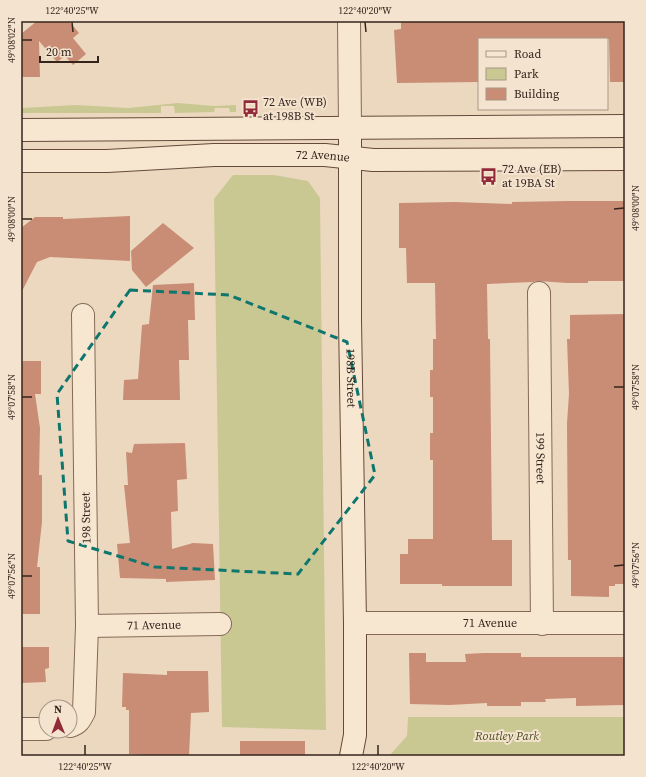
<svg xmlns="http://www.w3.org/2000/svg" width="646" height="777" viewBox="0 0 646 777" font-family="'Source Serif 4',serif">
  <rect width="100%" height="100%" fill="#ecd8bf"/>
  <g fill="#c9c893">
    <polygon points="178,103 214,106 236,105 236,112 230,112 229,108 215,108 214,112 175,113 174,106 161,106 161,113 21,113 21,108 76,105 128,108"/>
    <polygon points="233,175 274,175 308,181 320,198 326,730 222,727 214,199"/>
    <polygon points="408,717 625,717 625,756 389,756 407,736"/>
  </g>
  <g fill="#c98c75">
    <polygon points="37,21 69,21 79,33 73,38 86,54 73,65 65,56 57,62 39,41 40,77 21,77 21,34"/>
    <polygon points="401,21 625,21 625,82 610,82 609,39 479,39 479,82 397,83 394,30 401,29"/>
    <polygon points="568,201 625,201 625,281 588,281 588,283 567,283 538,281 533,282 487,284 488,339 490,339 492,540 512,540 512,586 442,586 442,584 400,584 400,554 408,554 408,539 433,539 433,460 430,460 430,433 433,433 433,397 430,397 430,370 433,370 433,339 436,339 435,283 407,283 406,248 399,248 399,203 455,202 512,204 512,202"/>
    <polygon points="130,216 130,261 50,257 37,262 21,293 21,228 35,217 63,217 63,219"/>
    <polygon points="163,223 194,248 146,287 132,270 131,251"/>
    <polygon points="194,283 195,320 188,320 189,360 179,360 180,400 123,400 124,380 138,379 142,325 149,324 153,285"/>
    <polygon points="625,314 625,584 615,584 615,586 609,586 609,597 571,596 571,560 568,560 567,423 569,394 567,339 570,339 570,315"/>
    <polygon points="21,361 41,361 41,394 35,394 40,428 39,475 42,475 42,522 37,567 40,567 40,614 21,614"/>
    <polygon points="185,443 187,479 177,480 178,511 171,512 172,549 193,543 213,544 215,580 166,582 166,579 120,578 117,544 130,543 124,485 128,485 126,452 132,453 134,444"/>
    <polygon points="21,647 49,647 49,668 45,669 46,682 21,683"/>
    <polygon points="409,653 426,653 426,662 466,662 465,654 484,653 521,653 521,657 625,657 625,705 576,706 576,698 545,699 546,702 521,702 521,706 487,706 487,703 449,705 410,704"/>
    <polygon points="167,671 208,671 209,712 191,713 189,756 146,756 146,755 129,754 129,710 126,710 126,707 122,707 123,673 167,675"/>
    <rect x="240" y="741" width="65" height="15"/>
  </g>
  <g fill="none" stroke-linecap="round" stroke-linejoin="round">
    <defs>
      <g id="street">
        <polyline points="349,21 350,127"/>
        <path id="s1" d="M539,293L542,624"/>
        <path id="s2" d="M355,623H625"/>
        <path id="s3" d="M87,626L220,624"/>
        <path d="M70,726C78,724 80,720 84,712L87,626L83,315"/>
        <polyline points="21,729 46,729"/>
      </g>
      <g id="secondary">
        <path id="s4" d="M350,127V320L355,623V735L351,756"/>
        <polyline points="21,130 625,126"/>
        <path id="s5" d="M21,161H107L214,155H325L373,160L625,159"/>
      </g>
    </defs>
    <use href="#street" stroke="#846958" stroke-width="24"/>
    <use href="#secondary" stroke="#654a3b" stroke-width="24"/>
    <use href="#street" stroke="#f7e7d1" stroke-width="22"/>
    <use href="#secondary" stroke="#f7e7d1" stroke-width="22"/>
  </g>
  <path fill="none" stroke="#0f766e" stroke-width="3" stroke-dasharray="8 5" stroke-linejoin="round" d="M130,290L229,295L347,342L375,475L298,574L155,567L68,541L57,394Z"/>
  <path fill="none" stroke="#34241c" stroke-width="1.5" d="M72,22L73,32M365,22L366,32M22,40H32M614,209L624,208M22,219H32M614,387H624M22,397H32M614,566L624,565M22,576H32M85,745V755M378,745V755"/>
  <defs>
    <symbol id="bus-bare" viewBox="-9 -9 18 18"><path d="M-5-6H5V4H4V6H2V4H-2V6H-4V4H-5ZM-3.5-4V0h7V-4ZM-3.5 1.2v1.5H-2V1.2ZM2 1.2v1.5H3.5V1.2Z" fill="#912a39" stroke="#f4e3ce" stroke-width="2.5" paint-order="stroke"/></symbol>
  </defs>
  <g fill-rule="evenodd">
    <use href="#bus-bare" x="238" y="96" width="25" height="25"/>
    <use href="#bus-bare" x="476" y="164" width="25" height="25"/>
  </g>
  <g text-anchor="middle" stroke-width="4" stroke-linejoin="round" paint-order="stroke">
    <g font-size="12" fill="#34241c" stroke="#f4e3ce" text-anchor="start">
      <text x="263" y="106">72 Ave (WB)<tspan x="263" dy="14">at 198B St</tspan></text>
      <text x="502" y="173">72 Ave (EB)<tspan x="502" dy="14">at 19BA St</tspan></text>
    </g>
    <g font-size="12" fill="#34241c" stroke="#f4e3ce">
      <text dy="4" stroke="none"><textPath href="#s5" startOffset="302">72 Avenue</textPath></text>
      <text dy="4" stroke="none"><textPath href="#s4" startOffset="251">198B Street</textPath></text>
      <text dy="4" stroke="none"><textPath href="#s1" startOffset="165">199 Street</textPath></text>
      <text transform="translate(86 518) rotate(-91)" y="4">198 Street</text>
      <text dy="4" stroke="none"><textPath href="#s2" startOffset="135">71 Avenue</textPath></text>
      <text dy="4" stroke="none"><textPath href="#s3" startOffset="67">71 Avenue</textPath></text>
    </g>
    <g font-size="12" font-style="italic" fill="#4b5023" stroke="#f4e3ce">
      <text x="507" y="740">Routley Park</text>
    </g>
  </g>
  <rect width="646" height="777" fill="none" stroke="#f4e3ce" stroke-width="44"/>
  <rect x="478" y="38" width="130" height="72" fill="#f4e3ce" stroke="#a79787"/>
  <rect x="486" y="51" width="20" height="6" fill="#f7e7d1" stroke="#a79787"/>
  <text x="514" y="58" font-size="12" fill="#34241c">Road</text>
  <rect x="486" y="68" width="20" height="12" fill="#c9c893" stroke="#a79787"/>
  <text x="514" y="78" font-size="12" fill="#34241c">Park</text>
  <rect x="486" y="88" width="20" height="12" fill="#c98c75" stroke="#a79787"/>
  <text x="514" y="98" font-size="12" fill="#34241c">Building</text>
  <g transform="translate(58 719) rotate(359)"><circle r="19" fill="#f4e3ce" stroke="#a79787"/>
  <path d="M0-3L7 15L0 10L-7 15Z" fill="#912a39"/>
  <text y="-6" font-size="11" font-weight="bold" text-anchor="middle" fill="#34241c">N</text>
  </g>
  <path d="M40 56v6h58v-6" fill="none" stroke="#34241c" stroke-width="2"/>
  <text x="46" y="56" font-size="12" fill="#34241c" stroke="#f4e3ce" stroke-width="3" paint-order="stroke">20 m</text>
  <rect x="22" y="22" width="602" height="733" fill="none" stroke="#34241c" stroke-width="1.5"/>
  <g font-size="10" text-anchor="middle" fill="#34241c">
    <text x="72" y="14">122°40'25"W</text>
    <text x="365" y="14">122°40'20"W</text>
    <text transform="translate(11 40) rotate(-90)" y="4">49°08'02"N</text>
    <text transform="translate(635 208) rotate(-90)" y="4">49°08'00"N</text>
    <text transform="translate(11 219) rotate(-90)" y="4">49°08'00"N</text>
    <text transform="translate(635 387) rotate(-90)" y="4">49°07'58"N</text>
    <text transform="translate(11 397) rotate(-90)" y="4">49°07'58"N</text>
    <text transform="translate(635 565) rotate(-90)" y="4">49°07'56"N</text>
    <text transform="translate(11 576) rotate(-90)" y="4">49°07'56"N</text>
    <text x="85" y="770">122°40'25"W</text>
    <text x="378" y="770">122°40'20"W</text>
  </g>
</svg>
